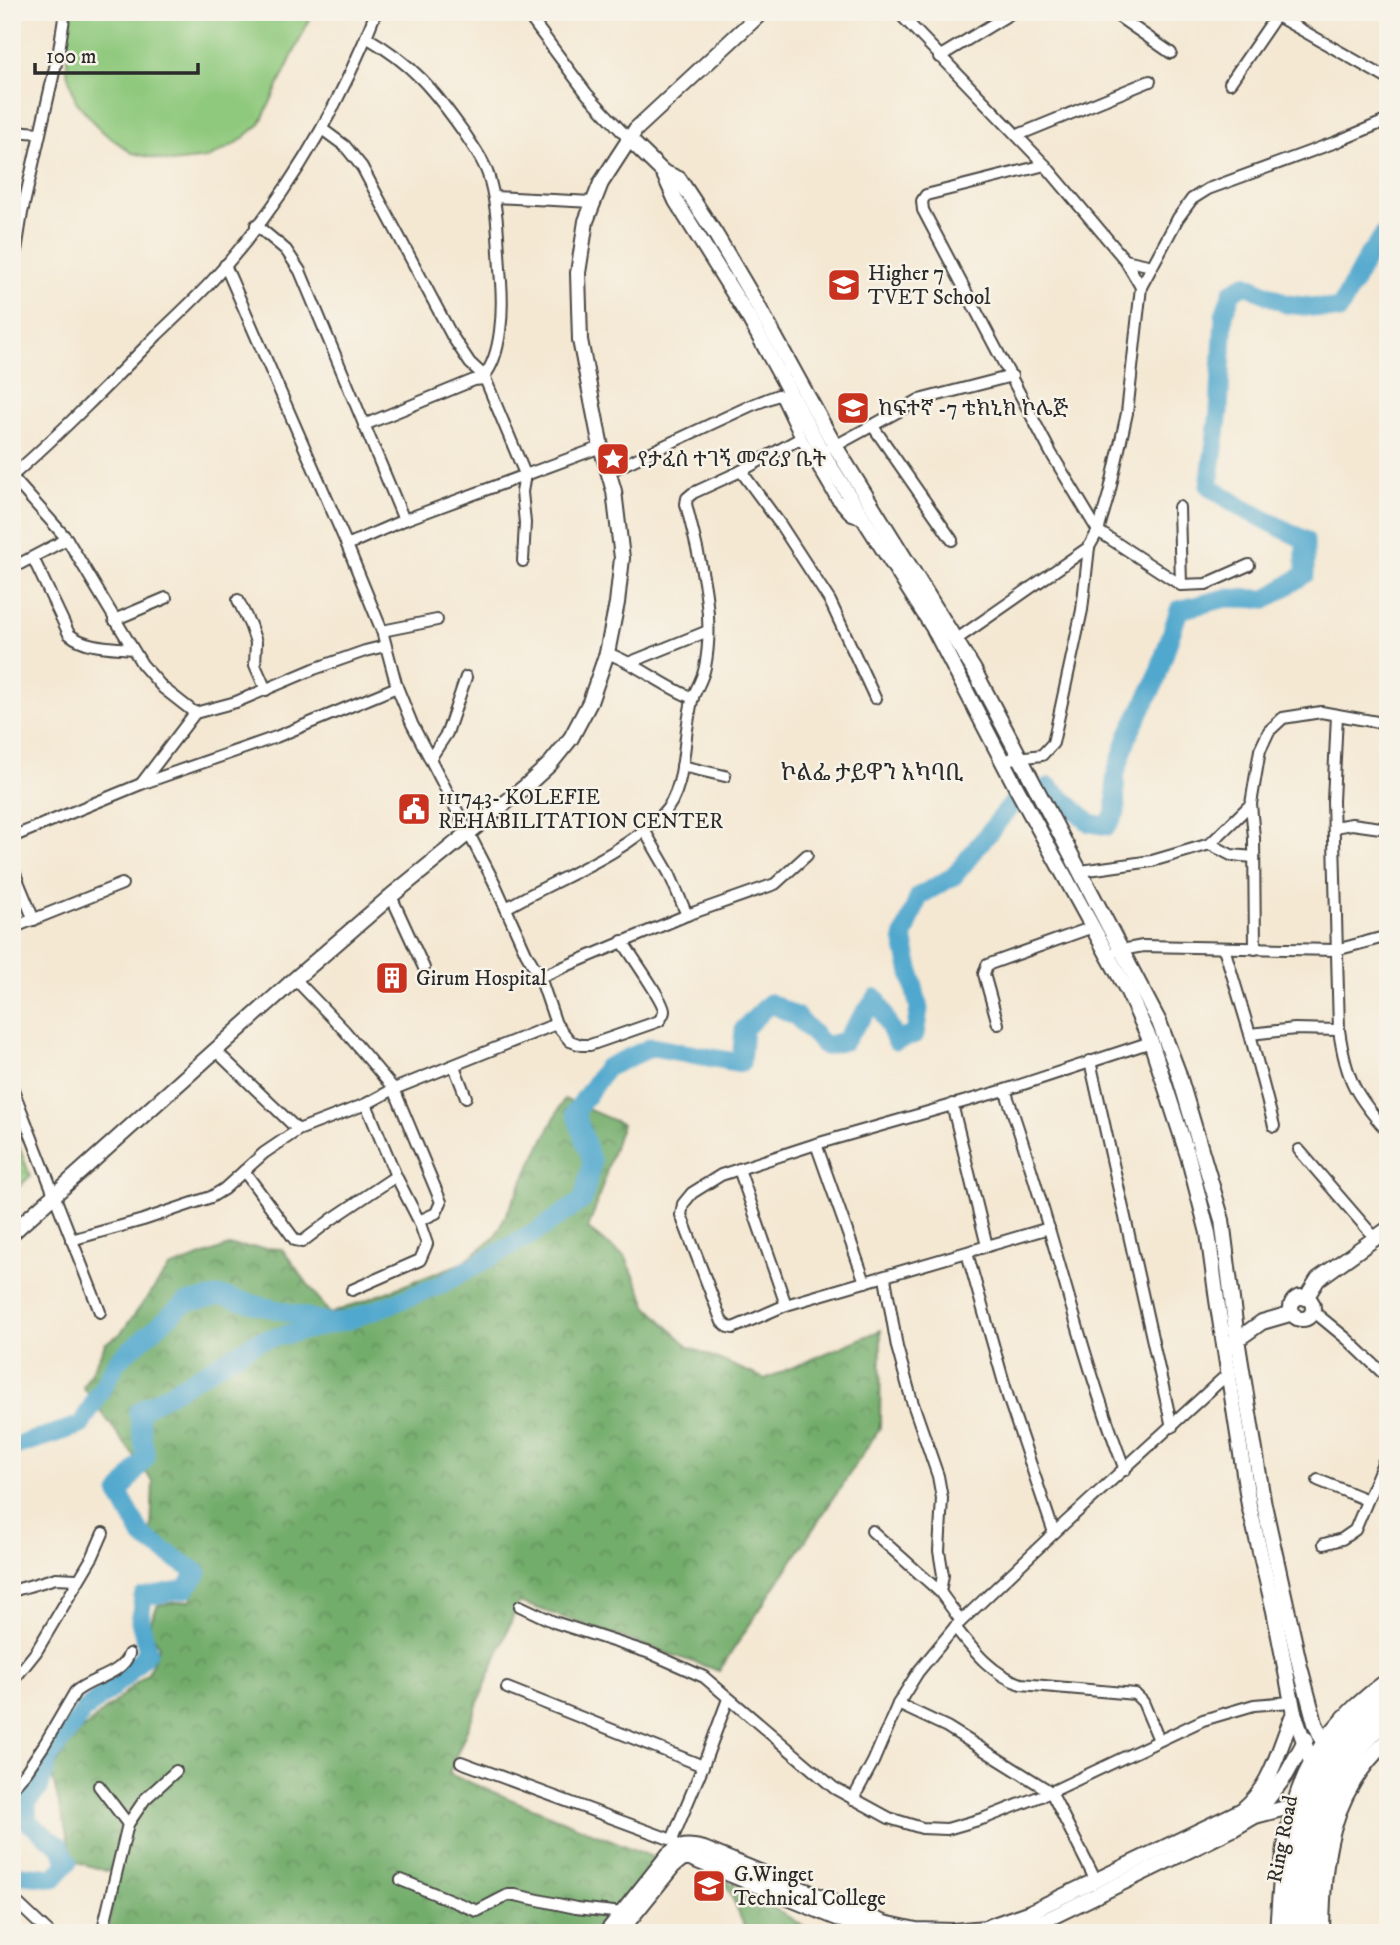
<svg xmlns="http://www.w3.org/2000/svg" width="1400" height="1945" viewBox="0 0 1400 1945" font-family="'IM FELL DW Pica','Noto Serif Ethiopic',serif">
  <defs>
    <pattern id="forest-crowns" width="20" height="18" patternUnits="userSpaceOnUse" patternTransform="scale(1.75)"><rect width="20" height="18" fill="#73ad6c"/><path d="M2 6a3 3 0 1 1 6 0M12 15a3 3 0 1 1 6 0" fill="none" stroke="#5f8d59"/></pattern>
    <pattern id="park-dots" width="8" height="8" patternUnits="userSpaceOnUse" patternTransform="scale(1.75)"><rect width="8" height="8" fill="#8fc97d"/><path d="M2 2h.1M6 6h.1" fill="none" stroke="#75a367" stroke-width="1.8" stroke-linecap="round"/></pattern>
  </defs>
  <rect width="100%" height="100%" fill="#f7f3e8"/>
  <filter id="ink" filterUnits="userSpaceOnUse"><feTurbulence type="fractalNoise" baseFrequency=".0143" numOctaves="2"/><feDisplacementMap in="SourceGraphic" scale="14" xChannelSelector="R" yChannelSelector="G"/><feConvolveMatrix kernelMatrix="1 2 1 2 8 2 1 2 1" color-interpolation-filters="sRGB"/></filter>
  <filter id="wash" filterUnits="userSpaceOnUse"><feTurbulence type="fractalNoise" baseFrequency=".00686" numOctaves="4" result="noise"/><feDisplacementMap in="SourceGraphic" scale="28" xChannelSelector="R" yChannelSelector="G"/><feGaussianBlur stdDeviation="1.57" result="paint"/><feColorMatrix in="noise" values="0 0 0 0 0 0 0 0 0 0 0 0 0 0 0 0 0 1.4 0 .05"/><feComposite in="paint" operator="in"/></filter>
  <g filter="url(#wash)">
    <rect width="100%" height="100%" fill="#f4e8d3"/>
    <polygon fill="#8fc97d" stroke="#5d7a54" stroke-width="2" points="72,12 313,12 260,124 237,143 208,158 171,162 132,153 100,130 76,101 67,72 67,38"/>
    <g fill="url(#forest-crowns)" stroke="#4f6c4c" stroke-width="2">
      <path d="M564,1099L622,1124C609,1159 601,1195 588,1229L626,1258L648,1307L689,1347L765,1379L881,1330L880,1428L719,1671L519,1602L449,1774L660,1860L605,1933H108L116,1874L74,1861L51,1773L73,1738L148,1673L159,1646L148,1627L158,1605L191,1600L201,1568L151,1533L153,1482L83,1387L106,1343L120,1334L169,1268L229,1246L282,1249L330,1314L462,1263L495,1237Z"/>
      <polygon points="724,1878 815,1933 747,1933"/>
    </g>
    <polygon fill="url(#park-dots)" stroke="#5d7a54" stroke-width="2" points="12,1127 30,1176 12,1194"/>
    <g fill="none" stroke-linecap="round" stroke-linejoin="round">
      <g stroke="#51a8ce" stroke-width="19">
        <polyline points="12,1447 81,1425 118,1360 185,1303 221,1296 327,1322"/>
        <polyline points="12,1874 54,1878 68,1862 60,1846 28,1822 27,1801 39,1789 49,1757 84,1711 125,1677 148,1651 140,1621 143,1597 185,1589 198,1573 143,1537 119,1494 146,1457 138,1412 258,1341 349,1320 438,1286 536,1232 583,1200 592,1162 575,1112 606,1068 652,1047 741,1063 744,1029 770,1003 796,1016 825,1046 844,1041 876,998 896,1041 915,1034 919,1009 903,938 919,896 954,876 1012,804 1049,787 1090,823 1107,826 1116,812 1115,776 1128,736 1155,683 1179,610 1226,598 1267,599 1305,574 1305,540 1242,508 1209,486 1219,412 1224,315 1232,292 1245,284 1286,304 1339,310 1369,254 1388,230"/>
      </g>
    </g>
  </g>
  <g filter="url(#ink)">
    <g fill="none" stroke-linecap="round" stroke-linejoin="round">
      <defs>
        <g id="minor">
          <polyline points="526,12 587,94 628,138"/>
          <polyline points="898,12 1045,165 1125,260 1141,287"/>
          <polyline points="1112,12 1171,53"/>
          <polyline points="1270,12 1388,79"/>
          <path d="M366,37C413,64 434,90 465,134C474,148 486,164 490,181C499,214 498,249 501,282C503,309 502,355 484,376"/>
          <polyline points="939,57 1013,12"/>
          <polyline points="1230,83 1276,16"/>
          <polyline points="322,129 345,146 362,167 452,336 470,363 484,376 525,474 522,492 525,523 523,561"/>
          <polyline points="12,131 40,133"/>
          <polyline points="1018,135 1150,81"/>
          <polyline points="1045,165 926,195 922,201 923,210 1051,453 1098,531 1181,585 1206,584 1249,565"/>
          <polyline points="494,197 592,202"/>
          <polyline points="256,225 286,250 300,271 404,520"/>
          <polyline points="1125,260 1152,266"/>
          <path d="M225,265L347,545L382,631L397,687L412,724L494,882L526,953L540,977L556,1024L570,1041L581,1045H590L659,1021C660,1019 664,1015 664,1011C664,1001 629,952 622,941"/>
          <polyline points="12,276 22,213 59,50 65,12"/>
          <polyline points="364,425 474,380 485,379"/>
          <polyline points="872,425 952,540"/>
          <polyline points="835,446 919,400 1012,376"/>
          <polyline points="741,471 780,524 830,601 875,698"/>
          <polyline points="608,472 752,405 778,395 782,398 801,438 836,498 852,516 863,519"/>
          <path d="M12,476C63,431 110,383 157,335C175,318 193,301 210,283C282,205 338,111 376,12"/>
          <polyline points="12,477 67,539 142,664 163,688 195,713"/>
          <polyline points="1179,507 1181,585"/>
          <polyline points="347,545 404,520 601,447"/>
          <path d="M33,558L69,634C86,648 111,647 132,649"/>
          <polyline points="12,568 67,539"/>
          <polyline points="238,600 250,625 256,642 255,665 266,690"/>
          <polyline points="114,620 166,598"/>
          <polyline points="382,631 437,620"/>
          <polyline points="957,639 1089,547"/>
          <path d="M607,653C638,664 662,686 693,698"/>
          <polyline points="631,662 708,631"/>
          <path d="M1337,715L1333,801L1339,1030C1346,1079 1355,1095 1388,1132"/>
          <polyline points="430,759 447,733 466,677"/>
          <polyline points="1002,760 1042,755 1053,743 1082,610 1089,547 1098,531 1109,494 1127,413 1141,287 1178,218 1192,199 1208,189 1336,142 1388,120"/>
          <polyline points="682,766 725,776"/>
          <polyline points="141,784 195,713 236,702 314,669 365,651 385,646"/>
          <polyline points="1334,827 1352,824 1388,829"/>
          <polyline points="644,830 669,873 687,915"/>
          <polyline points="12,837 141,784 276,737 397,687"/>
          <polyline points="1210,844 1231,855 1254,857"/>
          <polyline points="12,867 34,920"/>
          <polyline points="1081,871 1152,861 1210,844 1251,804"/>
          <polyline points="391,896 424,968"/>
          <path d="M506,908C558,878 619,857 662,815C683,794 683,756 687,729C689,718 690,707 693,697C697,687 703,678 705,667C716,612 699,557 686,504L687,498L693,493L741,471L801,438"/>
          <polyline points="12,928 122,884"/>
          <polyline points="1224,948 1250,1034 1274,1126"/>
          <polyline points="1255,949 1254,838 1251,804 1260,750 1269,731 1283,718 1321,712 1388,724"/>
          <polyline points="1116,951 1143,946 1336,950 1388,936"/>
          <polyline points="540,977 687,915 775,884 807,855"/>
          <polyline points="295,979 344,1030 394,1089 441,1202 436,1213 419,1221"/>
          <polyline points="998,1024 984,974 987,965 1093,927"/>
          <polyline points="1250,1034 1295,1029 1339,1030"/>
          <polyline points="216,1051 298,1130"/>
          <polyline points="1090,1061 1172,1427"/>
          <polyline points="454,1066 466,1097"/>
          <polyline points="12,1087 100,1312"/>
          <path d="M1005,1090C1050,1215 1077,1346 1125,1470"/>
          <polyline points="952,1104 987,1246"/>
          <polyline points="816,1144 865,1282"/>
          <polyline points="1299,1150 1375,1238"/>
          <polyline points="739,1169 786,1305"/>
          <polyline points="244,1171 295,1240 302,1242 332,1219 396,1176"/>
          <polyline points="1049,1228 786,1305 733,1328 728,1327 722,1322 681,1215 683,1204 692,1193 721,1175 816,1144 1005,1090 1151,1042"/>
          <polyline points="71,1240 143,1220 211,1197 224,1189 264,1153 298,1130 366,1104 394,1089 556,1024"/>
          <polyline points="967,1253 1008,1397 1054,1533"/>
          <polyline points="885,1278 897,1347 911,1398 938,1476 942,1498 939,1551 943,1575 940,1592"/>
          <polyline points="352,1290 420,1260 427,1244 419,1221 396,1176 366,1104"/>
          <polyline points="1313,1311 1347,1339 1388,1378"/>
          <polyline points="1318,1480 1367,1500"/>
          <polyline points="872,1531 940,1592 961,1621"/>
          <polyline points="1324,1544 1342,1539 1355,1530 1388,1451"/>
          <polyline points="12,1591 56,1578 77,1579"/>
          <polyline points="520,1606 554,1622 650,1653 704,1677 834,1788 889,1818 922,1828 947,1829 985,1818 1051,1792 1203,1720 1254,1705 1291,1702"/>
          <path d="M955,1627C974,1651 991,1674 1021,1684L1135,1694L1143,1702L1159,1740"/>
          <polyline points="12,1682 36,1652 93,1556 103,1533"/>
          <polyline points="507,1688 703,1766"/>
          <polyline points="898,1704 947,1727 1051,1792 1096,1881"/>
          <polyline points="461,1762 672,1840 680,1847"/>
          <polyline points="99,1786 128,1824"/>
          <path d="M12,1788L26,1772L44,1745L75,1692C91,1678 122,1675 129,1654"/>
          <polyline points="853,1799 873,1762 898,1704 918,1672 955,1627 1054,1533 1231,1371"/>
          <polyline points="672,1840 703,1766 728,1699"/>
          <polyline points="401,1880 477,1911 508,1895 515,1895 576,1908 623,1913"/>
          <polyline points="12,1898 49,1933"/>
          <polyline points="1039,1920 1060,1933"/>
          <polyline points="102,1933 128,1824 145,1799 176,1771"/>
        </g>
        <g id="secondary">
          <polyline points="628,138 663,172 679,179 716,235 758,306 835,446 974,670 1159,1022 1178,1072 1222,1220 1237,1339 1263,1500 1300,1667 1315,1723 1323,1741"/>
          <polyline points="663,172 676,201 749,318 829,464 934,629 1017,789 1128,992 1151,1042 1188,1156 1208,1233 1217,1300 1249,1505 1274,1611 1294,1713 1311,1762"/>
          <polyline points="12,1233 295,979 391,896 526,786 550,764 571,738 590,702 607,653 617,603 622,558 614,491 601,447 580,340 578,273 586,221 601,183 636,129 762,12"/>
          <circle cx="1302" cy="1308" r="11"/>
          <polyline points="1306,1298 1318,1279 1388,1229"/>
          <polyline points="1231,1344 1262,1322 1293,1313"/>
          <polyline points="1255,1816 1286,1775 1306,1739"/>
          <polyline points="622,1929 673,1866 683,1858 690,1858 874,1933"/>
          <path d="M606,1933L668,1855C679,1845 689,1845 704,1849L884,1923L916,1930L953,1931L985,1928L1030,1912L1242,1810C1273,1785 1278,1748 1294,1713"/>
          <polyline points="1013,1933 1050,1918 1233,1829 1255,1816 1293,1806"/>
          <path d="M1277,1933C1284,1822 1291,1749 1388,1680"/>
          <path d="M1322,1933C1323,1858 1329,1794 1388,1740"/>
        </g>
        <g id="trunk">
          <path d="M1291,1933C1299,1834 1303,1762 1388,1697"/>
          <path d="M1307,1933C1315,1845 1316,1780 1388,1718"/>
        </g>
      </defs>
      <use href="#minor" stroke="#494744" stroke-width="14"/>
      <use href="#secondary" stroke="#494744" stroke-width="18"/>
      <use href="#trunk" stroke="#494744" stroke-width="21"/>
      <use href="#minor" stroke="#fff" stroke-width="10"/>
      <use href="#secondary" stroke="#fff" stroke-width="14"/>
      <use href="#trunk" stroke="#fff" stroke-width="18"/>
    </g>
  </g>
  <defs>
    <symbol id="school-square" viewBox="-11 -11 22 22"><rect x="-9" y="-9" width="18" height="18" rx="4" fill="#c8321e" stroke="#f7f3e8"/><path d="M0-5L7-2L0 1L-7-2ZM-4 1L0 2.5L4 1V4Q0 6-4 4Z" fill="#fff"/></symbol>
    <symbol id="university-square" viewBox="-11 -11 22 22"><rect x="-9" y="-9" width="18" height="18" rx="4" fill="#c8321e" stroke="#f7f3e8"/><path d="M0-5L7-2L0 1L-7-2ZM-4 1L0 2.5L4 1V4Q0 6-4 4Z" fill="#fff"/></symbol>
    <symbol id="sight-square" viewBox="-11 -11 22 22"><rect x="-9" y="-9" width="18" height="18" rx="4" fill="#c8321e" stroke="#f7f3e8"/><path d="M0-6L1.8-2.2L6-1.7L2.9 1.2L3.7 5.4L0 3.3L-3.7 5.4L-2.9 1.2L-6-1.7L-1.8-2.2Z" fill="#fff"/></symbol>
    <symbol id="civic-square" viewBox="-11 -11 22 22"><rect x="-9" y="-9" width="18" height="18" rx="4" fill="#c8321e" stroke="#f7f3e8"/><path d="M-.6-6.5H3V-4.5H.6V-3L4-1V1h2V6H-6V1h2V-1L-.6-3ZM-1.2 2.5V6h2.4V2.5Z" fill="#fff"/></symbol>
    <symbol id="building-square" viewBox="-11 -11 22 22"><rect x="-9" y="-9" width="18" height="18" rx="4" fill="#c8321e" stroke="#f7f3e8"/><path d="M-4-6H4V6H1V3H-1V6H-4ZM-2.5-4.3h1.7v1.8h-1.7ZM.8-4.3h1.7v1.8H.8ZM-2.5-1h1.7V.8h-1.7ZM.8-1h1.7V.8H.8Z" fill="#fff"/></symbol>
  </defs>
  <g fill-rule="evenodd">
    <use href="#school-square" x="825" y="266" width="38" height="38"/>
    <use href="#university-square" x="834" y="389" width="38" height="38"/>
    <use href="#sight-square" x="594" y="440" width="38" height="38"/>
    <use href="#civic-square" x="395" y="790" width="38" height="38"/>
    <use href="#building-square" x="373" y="959" width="38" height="38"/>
    <use href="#university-square" x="690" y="1867" width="38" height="38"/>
  </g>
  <g text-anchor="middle" stroke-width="5" stroke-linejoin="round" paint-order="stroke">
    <g font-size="21" fill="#2b2b2b" stroke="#f7f3e8" text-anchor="start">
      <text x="868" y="280">Higher 7<tspan x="868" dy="24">TVET School</tspan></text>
      <text x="878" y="415">ከፍተኛ -7 ቴክኒክ ኮሌጅ</text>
      <text x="638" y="466">የታፈሰ ተገኝ መኖሪያ ቤት</text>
      <text x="438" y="804">111743- KOLEFIE<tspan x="438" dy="24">REHABILITATION CENTER</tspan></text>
      <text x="416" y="985">Girum Hospital</text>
      <text x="734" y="1881">G.Winget<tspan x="734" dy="24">Technical College</tspan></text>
    </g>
    <g font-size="21" fill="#2b2b2b" stroke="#f7f3e8">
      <text transform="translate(1282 1839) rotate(-79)" y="7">Ring Road</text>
    </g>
    <g font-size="23" fill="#2b2b2b" stroke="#f7f3e8">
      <text x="872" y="780">ኮልፌ ታይዋን አካባቢ</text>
    </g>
  </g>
  <rect width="1400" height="1945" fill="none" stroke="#f7f3e8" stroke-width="42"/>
  <path d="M35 63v10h163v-10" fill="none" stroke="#2b2b2b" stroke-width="3.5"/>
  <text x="46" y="63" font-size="21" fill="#2b2b2b" stroke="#f7f3e8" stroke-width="5" paint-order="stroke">100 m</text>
</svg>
